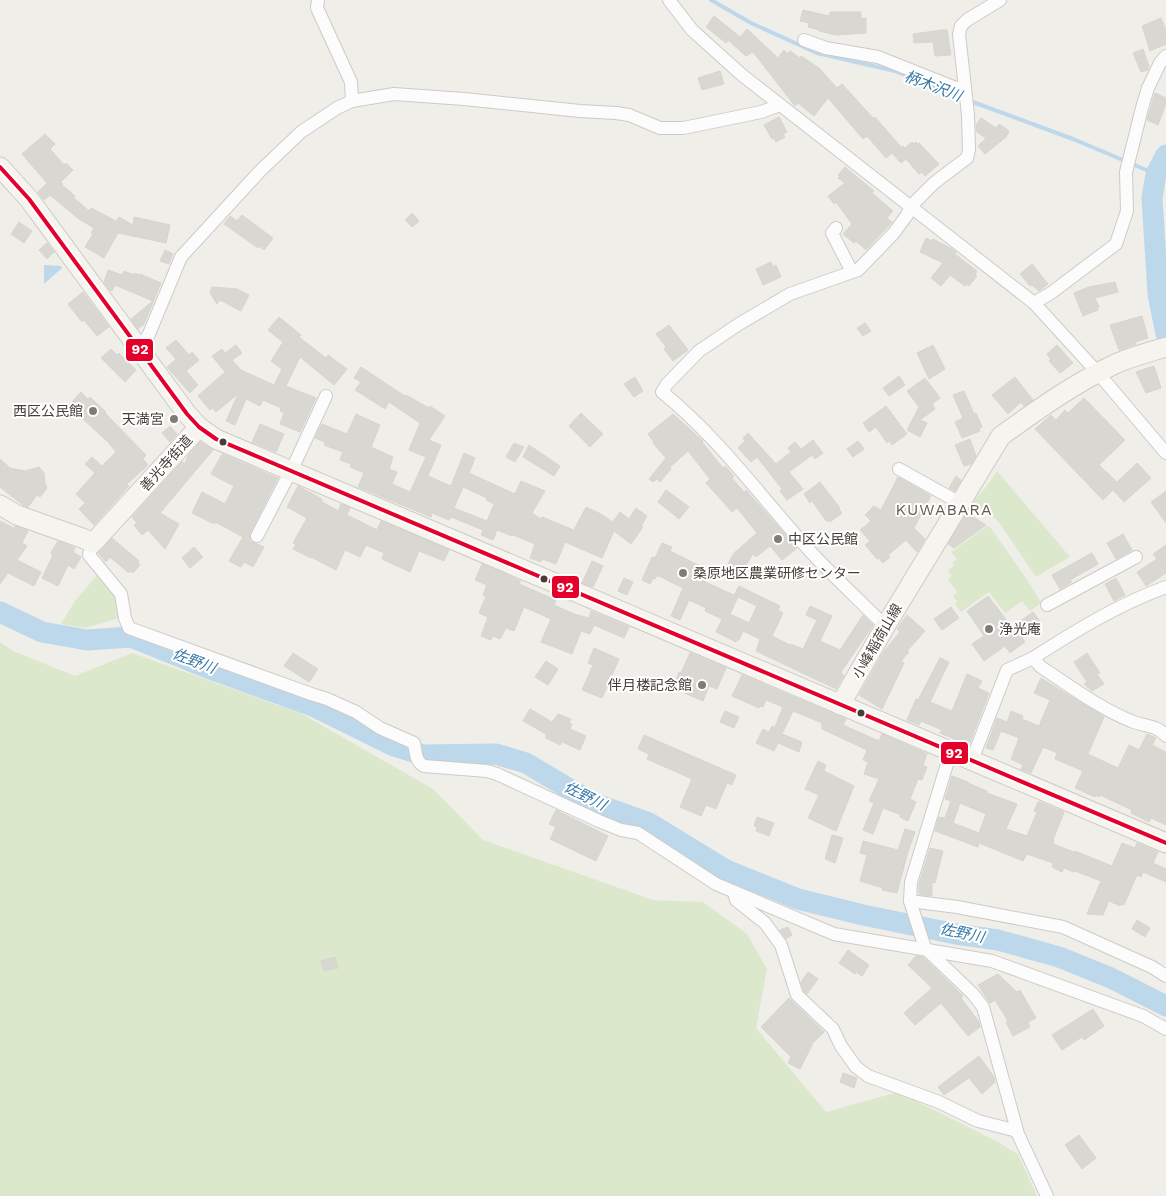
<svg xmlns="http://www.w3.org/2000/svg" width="1166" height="1196" viewBox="0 0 1166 1196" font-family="'Work Sans','Noto Sans JP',sans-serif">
  <rect width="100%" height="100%" fill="#efeee9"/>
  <g fill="#dce8cb">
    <polygon points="997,471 1070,557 1036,577 998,521 972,501 984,490"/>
    <polygon points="987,526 990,527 1028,581 1041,603 1030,611 1022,601 1005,613 989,592 961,612 955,604 957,602 953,596 957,592 948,579 952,576 948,570 954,566 952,563 957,559 951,552"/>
    <polygon points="100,572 118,596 122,617 85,628 61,624 75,601"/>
    <polygon points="0,642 13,651 75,676 132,653 302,714 433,789 483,840 653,900 703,902 747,934 767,969 756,1028 826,1112 898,1092 996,1141 1018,1154 1037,1196 0,1196"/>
  </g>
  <polygon fill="#bdd8ea" points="44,265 61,266 62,268 44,284"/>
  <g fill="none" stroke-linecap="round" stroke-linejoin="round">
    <g stroke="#bdd8ea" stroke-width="4">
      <polyline points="711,0 751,23 817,53 895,71 964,99"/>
      <polyline points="970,101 1073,139 1156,174"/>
    </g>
    <g stroke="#bdd8ea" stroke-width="21">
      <polyline points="1166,155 1156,174 1152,198 1158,294 1166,334"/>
      <polyline points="0,612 42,632 87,640 131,637 210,669 315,707 394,746 423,755 496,754 526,763 593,803 649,823 726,870 798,899 863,915 956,934 998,940 1059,957 1111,978 1166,1006"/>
    </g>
  </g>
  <g fill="#d9d7d2" stroke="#d7d5cf" fill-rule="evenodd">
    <polygon points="803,10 829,16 830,12 861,12 861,19 866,18 866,33 836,35 819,31 819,30 808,27 809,23 800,21"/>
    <polygon points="714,16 740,37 747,29 778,58 784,50 788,54 790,51 800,58 801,56 819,68 837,88 842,84 874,119 875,117 901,147 903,146 905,148 912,142 914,144 916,142 918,144 919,143 939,164 925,176 922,172 919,174 906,159 901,163 892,153 886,158 867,136 863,139 828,98 814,116 798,103 795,106 753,52 746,56 728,40 726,43 706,27"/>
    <polygon points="1161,18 1166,30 1166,44 1150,51 1142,26"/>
    <polygon points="942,30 947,30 951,55 935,56 933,42 914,43 913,34"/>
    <polygon points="1143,49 1149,66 1148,70 1141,72 1133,53"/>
    <polygon points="720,71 724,84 702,90 698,78"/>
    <polygon points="1155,93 1166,98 1166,104 1158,125 1147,120"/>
    <polygon points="779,117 787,132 783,134 785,137 776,142 774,138 772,139 764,125"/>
    <polygon points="981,118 996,128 999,124 1009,131 1006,137 985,154 978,146 986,138 977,132 976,125"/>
    <polygon points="45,134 55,144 50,149 64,165 66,163 73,170 61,182 63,184 62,185 75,196 73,197 89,211 91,208 116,221 119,217 133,225 134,217 170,225 166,243 118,233 104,258 85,247 93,234 91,233 94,228 79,219 50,195 44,200 38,192 47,183 22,154"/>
    <polygon points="845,167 874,191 872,193 893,211 887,218 892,222 866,250 856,241 854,243 843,234 852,224 836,202 834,204 828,196 845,183 838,178 840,177 838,175"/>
    <polygon points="412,213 419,221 412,227 405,220"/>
    <polygon points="242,215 273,238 264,250 259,246 258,248 224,224 230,216 237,221"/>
    <polygon points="19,222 32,231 24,243 11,234"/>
    <polygon points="926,238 932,241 933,239 950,248 956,252 955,254 977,271 975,274 977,276 969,286 966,284 965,286 950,275 941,286 931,278 943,263 920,252"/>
    <polygon points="47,243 54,252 47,259 39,250"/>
    <polygon points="165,250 173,254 169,264 160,261"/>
    <polygon points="771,262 773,267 776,265 781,277 763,285 756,269"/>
    <polygon points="1032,264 1048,284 1039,291 1032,285 1030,286 1020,274"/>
    <polygon points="108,270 122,275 124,271 134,275 134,273 140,275 140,274 161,283 144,324 138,329 131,319 153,301 115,285 112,291 110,290 104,282"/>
    <polygon points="1115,282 1118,292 1095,298 1099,307 1097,308 1098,310 1083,316 1074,293 1089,287"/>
    <polygon points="212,287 237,289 249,295 241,311 220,300 217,304 210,293"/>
    <polygon points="83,292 109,327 97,336 84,320 82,322 68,304"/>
    <polygon points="1142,316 1148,338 1135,342 1136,344 1119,350 1110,325"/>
    <polygon points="279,317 301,335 299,337 326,358 328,355 347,369 334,385 300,357 286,386 316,398 300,432 280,424 284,413 280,411 281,408 263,400 260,406 246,399 235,425 226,421 238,394 216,412 212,408 210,410 198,396 225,372 212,356 222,349 225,353 236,345 242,353 232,360 241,370 274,385 282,369 271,361 283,342 268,330"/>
    <polygon points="865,323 871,331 863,336 857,328"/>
    <polygon points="669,325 688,350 673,361 664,349 666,347 656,334"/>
    <polygon points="176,340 189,355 192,352 199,360 186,371 198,385 190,393 167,367 176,359 166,348"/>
    <polygon points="933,345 945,369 929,379 917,353"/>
    <polygon points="1057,345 1073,363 1060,373 1049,361 1051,360 1047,354"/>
    <polygon points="111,349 117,355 119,353 136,370 125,382 101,358"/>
    <polygon points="1154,366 1161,388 1146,393 1136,372"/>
    <path d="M361,367L405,396L406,395L429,408L430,406L445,416L429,440L441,445L428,476L451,486L464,453L475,458L469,473L515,494L521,481L545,491L532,513L541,519L542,517L574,530L586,507L599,513L613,522L620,512L629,519L636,508L647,516L641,526L643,527L631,544L614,531L602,558L565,542L556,564L542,559L541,562L530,558L535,544L513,535L512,536L497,530L493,540L481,535L483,530L451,517L449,520L432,513L431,517L358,487L364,473L350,467L351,464L340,460L343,452L324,445L325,442L315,438L322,424L347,434L356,414L380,425L371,447L393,457L389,469L397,472L392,484L410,492L426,457L409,450L420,423L389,402L385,409L355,390L361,382L354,378ZM463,487L487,498L486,500L494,504L487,521L454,508Z"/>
    <polygon points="899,376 905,385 889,396 883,388"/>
    <polygon points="635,377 643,391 634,397 624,384"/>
    <polygon points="1015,377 1033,400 1024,406 1021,402 1008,414 992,395"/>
    <polygon points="925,378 940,398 932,404 935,409 920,420 927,423 920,437 907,430 919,407 907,391"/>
    <polygon points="964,391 974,414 976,413 982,427 979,429 980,431 962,438 955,422 963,418 953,395"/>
    <polygon points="81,392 88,399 90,397 106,412 105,413 146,455 143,459 148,465 127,484 129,486 94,525 79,509 85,503 76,494 95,473 85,464 92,457 102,466 116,452 108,442 83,419 85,417 70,404"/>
    <polygon points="1084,398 1125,440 1099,465 1117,482 1137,463 1151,478 1124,502 1113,490 1103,500 1035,429 1051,415 1056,420 1065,410 1068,413"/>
    <polygon points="886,406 907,434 892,445 889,441 887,443 876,427 869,432 863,423"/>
    <polygon points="581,413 603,434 590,447 569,426"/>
    <polygon points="673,414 703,441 702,442 723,468 725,466 734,476 732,478 744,492 746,490 797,548 782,560 770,546 756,557 753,554 742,572 728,564 734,553 757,533 737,508 732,512 706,483 710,479 688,451 670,467 671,469 660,482 657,479 653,482 649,479 666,458 653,443 654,442 648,434"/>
    <polygon points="260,424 284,434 276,452 252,442"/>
    <polygon points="170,426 177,434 170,442 162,433"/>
    <polygon points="748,433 776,464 791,452 788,448 795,442 801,449 813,440 823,453 815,459 812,455 789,472 803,489 787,500 780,491 782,489 757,457 751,462 738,448 745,441 743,438"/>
    <polygon points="970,439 976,456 971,464 964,466 955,445"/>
    <polygon points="858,441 864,449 853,457 847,449"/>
    <polygon points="200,442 213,450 160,513 179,524 165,549 148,530 142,535 134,525 137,523 132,517 182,462 185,464 188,456"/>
    <polygon points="514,443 524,447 515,462 506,457"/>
    <polygon points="529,445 560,466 554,476 523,457"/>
    <polygon points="222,454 278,478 250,533 250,541 264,547 253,567 244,562 241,567 229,561 243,537 217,523 212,523 192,513 202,492 225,504 234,486 211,474"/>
    <polygon points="0,459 10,468 25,471 39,467 44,473 45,483 47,488 40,497 37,495 28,507 23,505 0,487"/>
    <polygon points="956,476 961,480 955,491 949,488"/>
    <polygon points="898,477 931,496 914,528 925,539 917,552 906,540 888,555 890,557 883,563 879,558 877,559 865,545 870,541 860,530 871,521 865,515 874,506 881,510"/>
    <polygon points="820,482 840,508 839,509 842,513 830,522 828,520 827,522 812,501 810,503 804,494"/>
    <polygon points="298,486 322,499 321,501 338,511 341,504 350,508 347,515 377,530 381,521 449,550 444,561 419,551 410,572 382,559 384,553 366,545 360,557 345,550 336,570 311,557 311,558 293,549 296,544 293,543 307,518 287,507"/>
    <polygon points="666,490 689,507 679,519 658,502"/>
    <polygon points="1166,491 1166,523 1151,502"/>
    <polygon points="967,513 986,525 954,548 948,544"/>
    <polygon points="0,521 14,528 15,526 28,531 22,543 27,546 17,560 41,572 34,586 8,573 0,584"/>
    <polygon points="1123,534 1132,550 1116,559 1107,543"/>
    <polygon points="112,538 139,561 138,563 140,565 133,573 131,571 129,573 110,557 106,562 98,553"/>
    <polygon points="58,541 75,548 73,552 81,557 74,569 68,565 58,586 42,578 53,555 51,554 52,551"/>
    <polygon points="662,543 672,547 670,551 702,567 697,578 738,597 730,614 749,623 757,606 734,595 739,586 780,606 778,610 783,613 772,636 790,645 791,644 803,649 817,620 806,615 810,606 832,616 820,641 840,650 863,615 873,625 841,672 844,675 836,689 756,651 760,639 743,631 739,640 737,640 736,642 716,632 722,619 705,611 706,608 689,600 680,620 671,616 683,588 659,576 657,576 655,579 653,578 650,584 642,580 652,557 655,558"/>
    <polygon points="1166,545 1166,573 1146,586 1137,572 1157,559 1153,554"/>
    <polygon points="194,547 203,557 190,568 182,558"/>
    <polygon points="1092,553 1098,564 1070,580 1072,582 1060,589 1052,575"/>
    <polygon points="592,561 603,566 593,587 582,583"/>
    <polygon points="482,564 521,581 519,584 556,600 554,605 574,614 589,618 591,611 629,627 624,638 594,625 590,634 581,631 572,654 541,642 551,619 524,607 514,631 506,628 500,639 493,636 491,640 481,636 488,617 479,613 486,596 483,595 487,585 475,580"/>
    <polygon points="624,578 633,582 627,595 618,591"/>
    <polygon points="1116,578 1125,595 1114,601 1105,584"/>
    <polygon points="988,596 1012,627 1033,612 1042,624 1022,638 1025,642 1010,653 1005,646 984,661 972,644 984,636 967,611"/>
    <polygon points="951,607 959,618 942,630 934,619"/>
    <polygon points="907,615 925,631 907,651 909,652 901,661 904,663 882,709 859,695 885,650 900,632 897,629"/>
    <polygon points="594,648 619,659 602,698 582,690 593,665 588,663"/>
    <polygon points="293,653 318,669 309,682 284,666"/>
    <polygon points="690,653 726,668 717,689 709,686 703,701 684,693 686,688 675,683 679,672 681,673"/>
    <polygon points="1087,653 1100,673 1097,674 1104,684 1092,691 1084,684 1087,682 1074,662"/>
    <polygon points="940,658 949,662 930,702 952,711 967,674 982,681 978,688 989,693 969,745 940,733 942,730 921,721 919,725 907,720 916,699 918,700"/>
    <polygon points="546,661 558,669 548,685 535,677"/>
    <polygon points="742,675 846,719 843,725 879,741 882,734 927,754 923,766 927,767 922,780 918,779 910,799 916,802 908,821 900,817 901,815 883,808 873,834 863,830 874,803 869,801 879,779 864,774 868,762 863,760 867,750 822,729 822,723 793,711 782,734 802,742 799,752 778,743 774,751 756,743 763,729 769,732 772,726 775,727 783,707 766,700 763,707 760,706 759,708 732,696"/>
    <polygon points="1041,678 1104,717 1088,754 1118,768 1129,745 1139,750 1147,734 1156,738 1152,745 1166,752 1166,825 1151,818 1149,822 1131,813 1132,810 1100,795 1099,797 1096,795 1095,797 1075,788 1083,771 1055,759 1057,753 1043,747 1031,773 1021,769 1023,765 1011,759 1019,738 1001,731 993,750 986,748 997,718 1007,722 1011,711 1023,716 1022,719 1039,726 1050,700 1034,693"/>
    <polygon points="530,709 552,722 558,714 571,719 569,723 572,724 570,729 586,736 580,750 562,742 560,745 546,738 546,734 523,721"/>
    <polygon points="725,711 739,717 734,728 720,722"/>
    <polygon points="644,735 736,775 732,785 727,783 716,809 706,805 701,816 680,807 692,779 647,759 649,754 638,749"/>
    <polygon points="818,761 826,765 824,771 854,786 836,831 808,818 819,795 805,789"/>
    <path d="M952,776L968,782V783L987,791V793L1017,804L1006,829L1027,836L1037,812L1034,811L1038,802H1040L1064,812L1053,840H1054L1053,844L1074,852L1075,851L1112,866L1122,843L1135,848L1137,843L1158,852L1153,863L1166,869V882L1143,872L1141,877L1137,875L1124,905L1121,904L1120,906L1109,901L1103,915L1087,914L1101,881L1075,871L1074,872L1064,868L1062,872L1052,867L1053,863L1027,854L1023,861L979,843L978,847L935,831L939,817L945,818L951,801L945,799ZM960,803L986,814L979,833L953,823Z"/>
    <polygon points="556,810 608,836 596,861 550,839 556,827 549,824"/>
    <polygon points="757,817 774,823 769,836 756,831 757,827 754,826"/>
    <polygon points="905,829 915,832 908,852 897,893 882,890 883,888 860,881 867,855 860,853 863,841 898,850"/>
    <polygon points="832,835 843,838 835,863 825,859"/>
    <polygon points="930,848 943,851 935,883 932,882 932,896 919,894 919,884"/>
    <polygon points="1137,920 1150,928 1145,937 1132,929"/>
    <polygon points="788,927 792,935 786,939 780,930"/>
    <polygon points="848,950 869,965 862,976 856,972 855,974 839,963"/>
    <polygon points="916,956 923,957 963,996 961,998 979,1022 980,1027 968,1036 941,1003 915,1025 904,1013 932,988 908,965"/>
    <polygon points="335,957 338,968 324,971 321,961"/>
    <polygon points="808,972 818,979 807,994 804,991 801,982"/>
    <polygon points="998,974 1017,992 1020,990 1036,1018 1028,1022 1030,1027 1013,1036 1006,1022 1008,1021 995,1000 990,1003 978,985"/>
    <polygon points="789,998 824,1032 813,1043 800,1069 788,1063 791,1057 761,1027"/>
    <polygon points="1093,1009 1104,1026 1084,1040 1082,1037 1062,1050 1052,1035"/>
    <polygon points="979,1056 994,1077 995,1082 982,1094 969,1078 944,1095 938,1087"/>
    <polygon points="843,1073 857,1078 854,1088 840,1082"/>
    <polygon points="1079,1135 1096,1158 1082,1169 1065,1145"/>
  </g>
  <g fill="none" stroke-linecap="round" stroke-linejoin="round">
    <defs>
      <g id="street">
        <polyline points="318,0 317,8 351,82 352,101"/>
        <polyline points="669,0 692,30 742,75 1034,303 1098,373 1166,453"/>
        <polyline points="804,40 826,48 878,57 956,88 965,86"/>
        <polyline points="836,228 832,233 852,272"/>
        <polyline points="1034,303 1051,293 1116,244 1127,211 1126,172 1142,108 1148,88 1160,63 1166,56"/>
        <polyline points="139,350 149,334 181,257 260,171 301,132 337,108 352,101 394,94 464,99 580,111 616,113 629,115 660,128 683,128 703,124 761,112 780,105"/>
        <polyline points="899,469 960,503"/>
        <polyline points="257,536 294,465 326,396"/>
        <path d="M93,543L89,555L121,594L125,618L129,628L311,694L327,699L356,712L380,728L414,743C416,752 415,761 424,766L487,771L497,774L599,821L621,830L638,833L716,884L834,934L992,961L1143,1016L1166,1029"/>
        <polyline points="1047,605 1136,557"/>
        <path d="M886,625L879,620C856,597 831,574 809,550C761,497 718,437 662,392L667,384L699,351L739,324L790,294L858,270L893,234L907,215L911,206L934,183L967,158L969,150L968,115L959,34L961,26L967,20L1000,0"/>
        <path d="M1033,658C1075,631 1119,604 1166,587"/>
        <polyline points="951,751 911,882 910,901 925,948 973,994 983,1007 1018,1134 1047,1196"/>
        <path d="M972,760L1007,670L1033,658L1041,667C1070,686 1099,708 1131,721C1142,726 1158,725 1166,736"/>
        <polyline points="734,892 736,900 765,923 781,945 797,995 833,1029 841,1046 856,1067 868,1076 939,1102 978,1121 1017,1131"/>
        <polyline points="910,901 957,907 1063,927 1152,967 1166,976"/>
      </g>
      <g id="secondary">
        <polyline points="0,167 29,199 187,414 199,427 216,439 1166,843"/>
        <polyline points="0,505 17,515 82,538 93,543 199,427"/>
        <path d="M840,705L886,625L1001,436C1037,410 1075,383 1115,364C1131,357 1149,352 1166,347"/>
      </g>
    </defs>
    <use href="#street" stroke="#cdcbc7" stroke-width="14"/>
    <use href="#secondary" stroke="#cecbc1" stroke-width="21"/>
    <use href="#street" stroke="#fdfcfc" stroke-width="12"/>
    <use href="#secondary" stroke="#f5f4ef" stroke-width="19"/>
    <defs>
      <polyline id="bus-1" points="0,167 29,199 187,414 199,427 216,439 1166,843"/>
    </defs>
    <use href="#bus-1" stroke="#fff" stroke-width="8"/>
    <use href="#bus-1" stroke="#e4002b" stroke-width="4"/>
  </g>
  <g fill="#807c75" stroke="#fff" stroke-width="2">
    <circle cx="93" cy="411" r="5"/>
    <circle cx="174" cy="419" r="5"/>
    <circle cx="778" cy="539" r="5"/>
    <circle cx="683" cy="573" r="5"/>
    <circle cx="989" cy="629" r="5"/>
    <circle cx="702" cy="685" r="5"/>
  </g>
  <g fill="#443f36" stroke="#fff" stroke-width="2">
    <circle cx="223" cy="442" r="4.5"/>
    <circle cx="544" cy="579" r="4.5"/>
    <circle cx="861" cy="713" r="4.5"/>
  </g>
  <g text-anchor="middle" stroke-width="4" stroke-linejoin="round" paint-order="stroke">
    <g font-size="14" fill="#443f36" stroke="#fff" text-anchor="end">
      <text x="83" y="416">西区公民館</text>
      <text x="164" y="424">天満宮</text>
      <text x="788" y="544" text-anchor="start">中区公民館</text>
      <text x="693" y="578" text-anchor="start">桑原地区農業研修センター</text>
      <text x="999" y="634" text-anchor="start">浄光庵</text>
      <text x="692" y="690">伴月楼記念館</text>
    </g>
    <g font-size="14" fill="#443f36" stroke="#fff">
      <text transform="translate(166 463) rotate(-48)" y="5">善光寺街道</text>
      <text transform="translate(877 641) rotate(-60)" y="5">小峰稲荷山線</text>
    </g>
    <g font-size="15" font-style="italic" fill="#3778a8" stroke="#fff">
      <text transform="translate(933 86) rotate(21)" y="5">柄木沢川</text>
      <text transform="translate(194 661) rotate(21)" y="5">佐野川</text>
      <text transform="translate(585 796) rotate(27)" y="5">佐野川</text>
      <text transform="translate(962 933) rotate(12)" y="5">佐野川</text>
    </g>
    <g font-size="16" letter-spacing="1" fill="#665d4e" stroke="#fff">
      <text x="944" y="515">KUWABARA</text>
    </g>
  </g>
  <g stroke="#fff" stroke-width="2">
    <rect x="125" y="338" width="29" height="24" rx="5" fill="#e4002b"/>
    <rect x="551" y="575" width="29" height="24" rx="5" fill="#e4002b"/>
    <rect x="940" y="741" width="29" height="24" rx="5" fill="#e4002b"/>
  </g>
  <g font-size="14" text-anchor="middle" font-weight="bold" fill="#fff">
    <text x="140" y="354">92</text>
    <text x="565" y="592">92</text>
    <text x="954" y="758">92</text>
  </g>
</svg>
